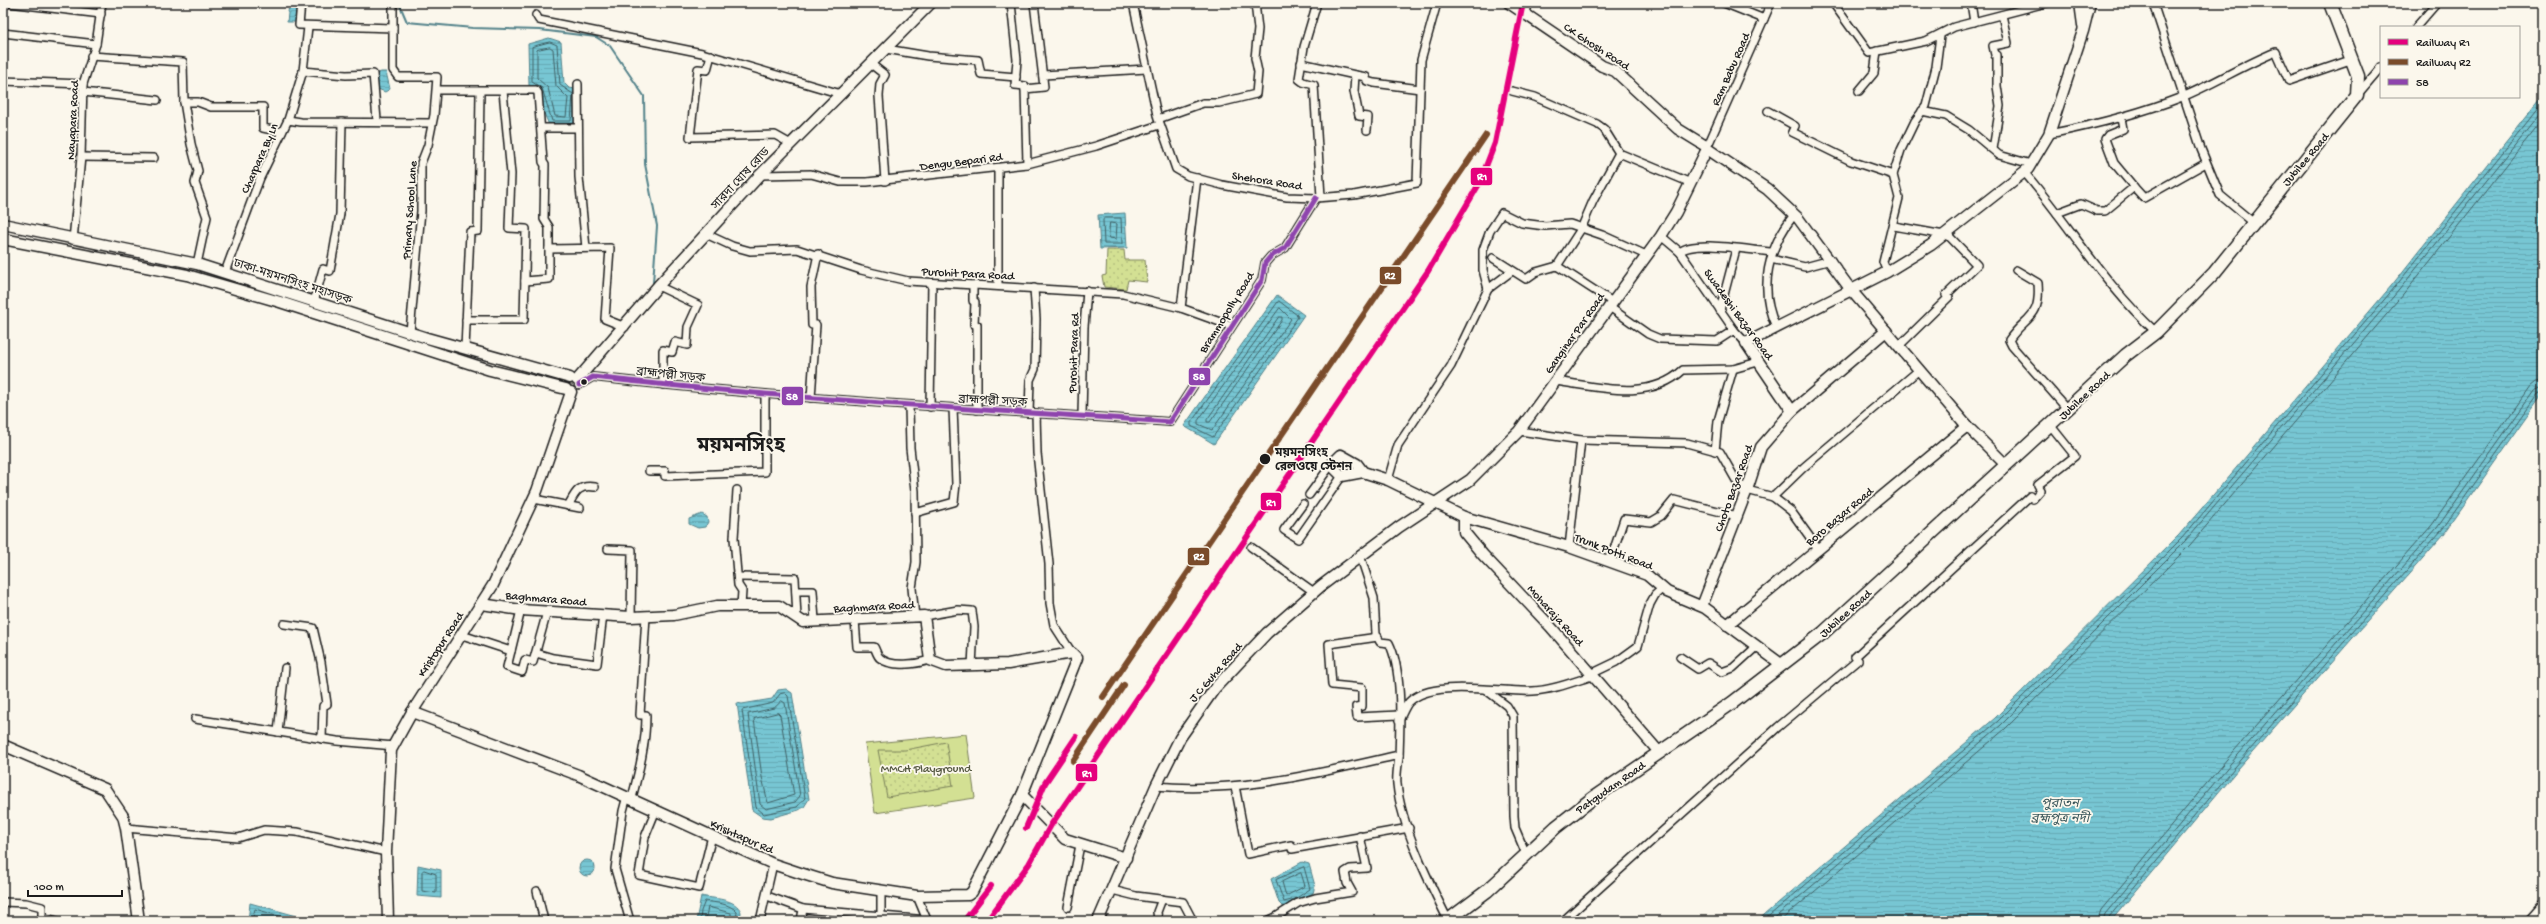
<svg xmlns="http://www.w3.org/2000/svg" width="2546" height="924" viewBox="0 0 2546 924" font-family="'Gochi Hand','Noto Sans Bengali',sans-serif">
  <defs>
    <pattern id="park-dots" width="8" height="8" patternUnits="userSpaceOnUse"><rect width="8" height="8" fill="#d3e093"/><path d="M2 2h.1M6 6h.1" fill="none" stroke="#b5c07e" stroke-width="1.8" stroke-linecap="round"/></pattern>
    <pattern id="water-rules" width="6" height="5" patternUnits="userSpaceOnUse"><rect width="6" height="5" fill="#77c6d3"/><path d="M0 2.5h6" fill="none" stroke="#66aab5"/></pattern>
  </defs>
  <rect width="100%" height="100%" fill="#fbf7ec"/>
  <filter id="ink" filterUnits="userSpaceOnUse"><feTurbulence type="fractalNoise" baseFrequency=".025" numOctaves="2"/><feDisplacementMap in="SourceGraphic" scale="8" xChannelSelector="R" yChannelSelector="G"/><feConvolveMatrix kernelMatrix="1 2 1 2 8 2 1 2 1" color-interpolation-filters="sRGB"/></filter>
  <g filter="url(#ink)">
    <polygon fill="#d3e093" stroke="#787e58" points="966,734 975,798 875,813 865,744"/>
    <g fill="url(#park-dots)" stroke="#787e58">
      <polygon points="1107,250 1124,250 1125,260 1145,260 1147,282 1128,280 1126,289 1104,287 1102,276 1106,275"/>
      <polygon points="946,742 953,786 887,797 878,750 905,750"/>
    </g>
    <g fill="url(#water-rules)" stroke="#53828a">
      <polygon points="298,3 297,22 287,22 289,4"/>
      <polygon points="549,38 561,42 564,83 569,88 576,89 574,125 549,125 543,111 540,92 529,85 528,44"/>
      <polygon points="381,72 386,72 390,89 385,92 378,89 376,74"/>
      <polygon points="2543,95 2543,394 2444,534 2238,769 2111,921 1757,921 1995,718 2179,535 2392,285"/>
      <polygon points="1125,213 1127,248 1100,249 1098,215"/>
      <polygon points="1277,295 1304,315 1214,444 1184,426"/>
      <polygon points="702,514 707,517 708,522 705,527 698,528 689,524 689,519"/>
      <polygon points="786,689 792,693 809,799 804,807 799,810 771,818 762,817 752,810 737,703 742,704 772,699 778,690"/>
      <circle cx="587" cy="868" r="8"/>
      <polygon points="1302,862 1309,864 1315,886 1313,893 1287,906 1282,906 1279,903 1271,879"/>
      <polygon points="418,865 441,870 441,898 417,896"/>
      <path d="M701,896C713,899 736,898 741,912L740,921H696Z"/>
      <polygon points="250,903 297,916 295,921 248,921"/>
    </g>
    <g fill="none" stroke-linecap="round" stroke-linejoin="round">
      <g stroke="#406065" stroke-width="1">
        <polygon points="550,42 557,45 560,85 573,94 571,121 552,121 542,88 532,82 532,47"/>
        <polygon points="550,47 553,49 556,86 568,98 566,117 555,116 548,88 537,78 537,50"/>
        <polygon points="1105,218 1121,218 1122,244 1104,244 1103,220"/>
        <polygon points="1110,223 1117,224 1116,239 1109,238"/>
        <polygon points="1279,301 1297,315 1298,317 1213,437 1191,426 1191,423"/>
        <polygon points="1280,308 1291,319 1212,430 1198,424 1198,421"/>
        <polygon points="1279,317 1282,317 1282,320 1210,422 1207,422 1207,420"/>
        <polygon points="785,693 788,696 805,798 797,807 764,814 756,807 742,710 773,703 780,694"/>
        <polygon points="782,701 785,703 800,796 795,802 766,809 760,804 748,714 774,708"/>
        <polygon points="778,713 780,715 794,795 768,803 762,777 754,719"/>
        <polygon points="1304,867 1310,889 1295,899 1284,902 1276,880"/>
        <polygon points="424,870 436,874 436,893 422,891 422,872"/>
        <polygon points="1301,873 1305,886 1286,896 1282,882"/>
        <polyline points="252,921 255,909 290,919 292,921"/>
        <path d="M700,921L701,911L705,901C715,903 730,903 737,912L736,921"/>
        <polyline points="705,921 708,907 731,913 731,921"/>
        <polyline points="1763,921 1998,721 2182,538 2395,287 2543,102"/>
        <polyline points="1771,921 2001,725 2185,541 2399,290 2543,110"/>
        <polyline points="1780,921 2005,729 2190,545 2404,294 2543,119"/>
        <polyline points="2097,921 2101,910 2227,759 2432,525 2530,387 2536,382 2543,381"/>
        <polyline points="2103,921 2105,914 2231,763 2437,528 2534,391 2543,387"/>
        <polyline points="2108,921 2109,917 2235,767 2441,531 2538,394 2543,392"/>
      </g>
      <polyline stroke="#53828a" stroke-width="2" points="399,3 407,22 473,28 540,30 596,37 610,46 644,96 645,164 657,226 653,283"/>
      <defs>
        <g id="street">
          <polyline points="9,3 101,14"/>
          <polyline points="301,3 299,25 393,28 393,70 398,77 437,77 434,115 428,145 421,163 421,211 410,332"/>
          <polyline points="1011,3 1017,60 1015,85 1025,86 1025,89"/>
          <polyline points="1133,3 1157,115 1176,169 1188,176 1222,185 1287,197 1316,198 1354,195 1417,183 1421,60 1437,3"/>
          <polyline points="1317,3 1304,47 1299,79 1303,82 1314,85 1321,197"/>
          <polyline points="1724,3 1764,19"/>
          <polyline points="1833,3 1869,53 1926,41 1954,27 2046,3"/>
          <polyline points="1971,3 1974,22"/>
          <polyline points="2153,3 2201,149 2220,195 2254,223"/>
          <polyline points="536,15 539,20 702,53 841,94"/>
          <polyline points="1526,15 1528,3"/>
          <polyline points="2416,27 2437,3"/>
          <polyline points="393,28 393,3"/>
          <polyline points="3,33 96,44"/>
          <polyline points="886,49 928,56 978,60 981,74 1016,77"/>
          <polyline points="711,55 707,70 698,69 690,137 775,135 791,144"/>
          <polyline points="91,56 183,62 184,102 198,102 211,107 263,107 263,128 282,132"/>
          <polyline points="1301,63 1355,75 1354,91 1359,116 1368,117 1367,130"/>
          <polyline points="871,64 885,75 880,84 879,96 885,181"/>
          <polyline points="303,71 346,75 373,74 377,120"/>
          <polyline points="1043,75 1147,69"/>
          <polyline points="1355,75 1366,77 1367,81 1374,83 1420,89"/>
          <polyline points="3,81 83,84"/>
          <polyline points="578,84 579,177 586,248"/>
          <polyline points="437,90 536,90 538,93 543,162 545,165 544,219 549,227 549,279 525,281"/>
          <polyline points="1512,91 1535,97 1597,124 1604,129 1619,153"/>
          <polyline points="1859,91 1874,73 1877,51"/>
          <polyline points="83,92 157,100"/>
          <polyline points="2358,94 2381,67"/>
          <polyline points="184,102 191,144 198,171 195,183 207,217 197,264"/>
          <polyline points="1768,111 1795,126 1792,132 1851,161 1893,175"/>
          <polyline points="1922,111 1946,116 1969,130 1999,155 2031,164"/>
          <polyline points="1158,119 1203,103 1219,103 1256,94 1258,72 1255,58 1258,29 1255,3"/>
          <polyline points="288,120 303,71 308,27"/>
          <polyline points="542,128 578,128"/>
          <path d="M2049,134C2094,125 2139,114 2182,97C2214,84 2243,65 2276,52L2289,81L2353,59"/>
          <polyline points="1709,143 1771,3"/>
          <polyline points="1993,149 2000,106 1997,86 1997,55 1995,55 1993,46 2008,43 2002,15"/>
          <polyline points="81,157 154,158"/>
          <polyline points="1027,164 1025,89 1044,87 1034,3"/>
          <polyline points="998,168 998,286"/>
          <path d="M2024,172C2069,224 2105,286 2156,332"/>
          <polyline points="760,175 811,174 840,182 867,182 1027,164 1096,146 1159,125"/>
          <polyline points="2134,187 2144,198 2206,163"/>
          <polyline points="2057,213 2081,204 2097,211 2105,211 2134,187 2114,163 2105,139 2108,135 2123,129 2121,118"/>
          <polyline points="1894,226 1944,235"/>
          <polyline points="706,234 732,246 750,251 797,249 861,270 908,281 1123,294 1181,308 1231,326"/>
          <polyline points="1661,236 1680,252 1734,330 1746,343"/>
          <polyline points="73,240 81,157 83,84 96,44 102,3"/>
          <polyline points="549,249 610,248 605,319 625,327"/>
          <path d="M1680,252C1693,239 1753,251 1773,252"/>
          <polyline points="1493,258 1526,279 1536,272 1557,266 1581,229 1593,201 1619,153 1691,183"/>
          <polyline points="1771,259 1805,267 1831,260"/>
          <polyline points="1557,266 1611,301"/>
          <path d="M2016,270L2038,283C2041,320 2026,315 2009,340L2012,346L2068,410"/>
          <polyline points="225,272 260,178 288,120 301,122 431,123"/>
          <polyline points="1887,272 1883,262 1899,198 1893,175 1901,150 1915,121 1926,106 1936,67 1940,36"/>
          <polyline points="973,285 973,301 975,302 974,324 977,325 977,410"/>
          <polyline points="658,286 698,305 688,327 687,345 675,342 672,352 663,350 663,385"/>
          <polyline points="1488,289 1512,271"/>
          <polyline points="314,302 323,269 330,271 340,214 342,122"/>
          <polyline points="1608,306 1648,334 1660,339 1717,341 1734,330"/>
          <polyline points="1181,308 1197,178"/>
          <polyline points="1720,310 1736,249"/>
          <polyline points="466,320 524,320 526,229 509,228 511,174 503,91"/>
          <path d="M1776,327C1758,289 1768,247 1794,215"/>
          <polyline points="1899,346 1949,297 1946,295 1977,265 1946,233"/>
          <polyline points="465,349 470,232 478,231 480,92"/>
          <path d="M1556,381C1598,387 1649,402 1683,370L1733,369L1758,362"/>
          <path d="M579,385L593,377C785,399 977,409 1170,422L1262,280L1265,263L1271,256L1285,248L1316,198"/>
          <polyline points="811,398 816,325 812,325 811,287 818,254"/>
          <polyline points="909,406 910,448 915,491 916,562 912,588 915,617"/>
          <polyline points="930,407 932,283"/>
          <polyline points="1029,413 1030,380 1035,369 1036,319 1034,288"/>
          <polyline points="1036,413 1037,453 1049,564 1050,603 1054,625 1072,653"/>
          <polyline points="1082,416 1084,327 1087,291"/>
          <polyline points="1519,431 1581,440 1687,443 1720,452 1737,482 1747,490 1773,497 1791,511 1819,550"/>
          <polyline points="1715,451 1718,421 1733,369"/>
          <polyline points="649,471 665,471 665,476 765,472 765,394"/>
          <polyline points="1388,480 1398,445 1451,366 1488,289 1483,270 1483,250 1490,231 1502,213 1522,223 1545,226 1570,224 1602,235 1646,255"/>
          <polyline points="737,490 734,538 738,585 742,591 741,606"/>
          <polyline points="1309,495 1331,465"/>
          <polyline points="1773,497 1804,467 1919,370"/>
          <polyline points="534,499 580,508"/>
          <polyline points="1303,504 1284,530 1298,539 1342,476"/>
          <path d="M568,506C575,493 578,484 595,487"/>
          <polyline points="915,513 954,502 956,484 953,408"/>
          <polyline points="1251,547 1314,592"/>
          <polyline points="1569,547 1581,440"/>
          <polyline points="608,549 632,550 631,617"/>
          <path d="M1360,555L1374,598L1376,634L1380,642L1389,643C1403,671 1400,724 1399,757C1398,766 1396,775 1397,784C1401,826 1429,882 1448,920"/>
          <polyline points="1610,561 1624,519 1651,522 1661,516 1674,500 1737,516"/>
          <polyline points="738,577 795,578 797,618"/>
          <polyline points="796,591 813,591 815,621"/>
          <polyline points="924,616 958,610 972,611 974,627 972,666"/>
          <path d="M855,620L857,647H874C876,650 877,656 880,658C891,668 917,664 930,660"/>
          <polyline points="284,624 313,628 321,662 327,704 323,706 322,739"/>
          <polyline points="462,635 511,651 521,610"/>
          <polyline points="1378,637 1329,644 1332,685 1362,688 1362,706 1356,707 1357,717 1399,715"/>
          <polyline points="511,651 507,667 522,672 525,660 533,662 547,612"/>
          <polyline points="536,653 553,658 597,664 603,615"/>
          <polyline points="1680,657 1698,669 1708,663 1722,672 1733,668 1756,647"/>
          <polyline points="1591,674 1616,662 1638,646 1650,604 1655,595 1663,588"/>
          <polyline points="1486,690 1507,706 1513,716 1514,816 1515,828 1526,854"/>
          <polyline points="195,719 337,741 394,746"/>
          <path d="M1399,720C1402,715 1405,706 1409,702C1432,678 1502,693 1533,691C1553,690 1573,682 1592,676"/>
          <polyline points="278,732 285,668"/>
          <path d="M1156,786C1237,794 1320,773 1399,755"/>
          <polyline points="1235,786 1248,854 1291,845 1292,849 1409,828"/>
          <polyline points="627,796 623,811 615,869 630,921"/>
          <path d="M632,798C639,771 646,744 646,715H640L646,616"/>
          <polyline points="656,810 645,837 639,875 699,888 712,836"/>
          <polyline points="126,828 238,838 264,830 297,832 386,852"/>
          <polyline points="1112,890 1136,896 1183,902 1193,921"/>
          <polyline points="537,891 544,921"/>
          <polyline points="881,891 881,921"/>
          <polyline points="767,896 803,909 801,921"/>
          <polyline points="3,902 26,903 42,907 42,917 57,921"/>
          <polyline points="1068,907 1080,845"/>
          <polyline points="803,909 927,920 917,896"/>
          <polyline points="1276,917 1298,903 1315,898 1352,892 1347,883 1345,872 1350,869 1367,868 1360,836"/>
          <polyline points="760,921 773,864"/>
          <polyline points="1158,921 1157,912 1162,899"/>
          <polyline points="1267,921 1276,917 1278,921"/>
          <polyline points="1563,921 1778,727 1858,660 1855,657 2030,496 2033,499 2041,490 2038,485 2075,456 2051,426"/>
          <polyline points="2528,921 2543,904"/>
        </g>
        <g id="secondary">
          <polyline points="1509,3 1602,66 1615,71 1678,129 1704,145"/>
          <polyline points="2080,3 2083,25"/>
          <polyline points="1709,150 1767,189 1798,218 1851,290 1967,426 2006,465"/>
          <polyline points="3,224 197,264 427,338 570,378"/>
          <polyline points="3,239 187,275 280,302 490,370 566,389"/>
          <polyline points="577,380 658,286 760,175 931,3"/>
          <polyline points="1792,411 1746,343 1887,272 1931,245 2028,169 2049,134 2083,31 2090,3"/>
          <polyline points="1363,472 1357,464 1341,455 1331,465 1342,476 1363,472 1388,480 1464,517 1464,532 1483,555 1550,626 1659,752"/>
          <polyline points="1464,517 1569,547 1647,575 1667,592 1705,608 1781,664"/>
          <polyline points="482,604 521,610 631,617 674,615 717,606 779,606 803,622 924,616 930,660 946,666 1008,664 1072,653 1077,658 1022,795 1065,839 1126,858"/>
          <polyline points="1702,606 1747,490 1761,447 1792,411 1886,331"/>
          <polyline points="1727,625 1967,426"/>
          <polyline points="412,712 578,775 773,864 803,874 832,883 917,896 968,895 972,892 1022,795"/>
          <polyline points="3,745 105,789 123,816 126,828 139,921"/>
          <polyline points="388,921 386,852 391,750 412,712 493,585 537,491 571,392"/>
          <polyline points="1098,921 1156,786 1180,738 1215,688 1267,633 1321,586 1399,527 1470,480 1519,431 1661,236 1676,212 1706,151"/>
        </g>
        <polyline id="primary" points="1447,921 1487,891 1556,827 1593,798 1732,703 1823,633 2126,355 2156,332 2214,273 2357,95 2358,76 2330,3"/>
      </defs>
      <use href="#street" stroke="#1c1c1c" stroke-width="10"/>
      <use href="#secondary" stroke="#1c1c1c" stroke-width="13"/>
      <use href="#primary" stroke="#1c1c1c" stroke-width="15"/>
      <use href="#street" stroke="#fbf7ec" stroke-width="7"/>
      <use href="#secondary" stroke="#fbf7ec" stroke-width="10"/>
      <use href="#primary" stroke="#fbf7ec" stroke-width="12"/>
      <defs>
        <path id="bus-1" d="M579,385L593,377C785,399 977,409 1170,422L1262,280L1265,263L1271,256L1285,248L1316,198"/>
      </defs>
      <use href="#bus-1" stroke="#fbf7ec" stroke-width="8"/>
      <use href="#bus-1" stroke="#8e44ad" stroke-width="5"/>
      <defs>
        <g id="rail-1">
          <polyline points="1026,828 1045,783 1076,737"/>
          <polyline points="964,921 991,886"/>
          <polyline points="987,921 1029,864 1051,825 1428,271 1479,184 1495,143 1523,3"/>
        </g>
        <g id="rail-2">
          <polyline points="1103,697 1486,135"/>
          <polyline points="1073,761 1124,685"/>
        </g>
      </defs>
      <use href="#rail-1" stroke="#fbf7ec" stroke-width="9"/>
      <use href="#rail-2" stroke="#fbf7ec" stroke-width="9"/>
      <use href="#rail-1" stroke="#e5007d" stroke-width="6"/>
      <use href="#rail-2" stroke="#7a4b2a" stroke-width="6"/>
    </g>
  </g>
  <g fill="#1c1c1c" stroke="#fbf7ec" stroke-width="1.5">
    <circle cx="584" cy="382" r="3.5"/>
    <circle cx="1265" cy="459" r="6"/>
  </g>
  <g text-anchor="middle" stroke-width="3.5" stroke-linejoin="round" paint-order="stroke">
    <g font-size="12" fill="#1c1c1c" stroke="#fbf7ec">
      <text transform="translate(1597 46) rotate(33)" y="4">CK Ghosh Road</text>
      <text transform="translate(1730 69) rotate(-66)" y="4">Ram Babu Road</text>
      <text transform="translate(72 120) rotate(-87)" y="4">Nayapara Road</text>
      <text transform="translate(259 158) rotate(-66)" y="4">Charpara By Ln</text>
      <text transform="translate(2305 159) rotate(-50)" y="4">Jubilee Road</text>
      <text transform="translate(961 161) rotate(-7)" y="4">Dengu Bepari Rd</text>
      <text transform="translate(740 178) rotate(-47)" y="4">সারদা ঘোষ রোড</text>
      <text transform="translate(1267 180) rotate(9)" y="4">Shehora Road</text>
      <text transform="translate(409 210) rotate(-86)" y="4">Primary School Lane</text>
      <text transform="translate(968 273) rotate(3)" y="4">Purohit Para Road</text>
      <text transform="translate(293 281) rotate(18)" y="4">ঢাকা-ময়মনসিংহ মহাসড়ক</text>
      <text transform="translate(1226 312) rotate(-58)" y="4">Brammopolly Road</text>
      <text transform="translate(1739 314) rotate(54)" y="4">Swadeshi Bazar Road</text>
      <text transform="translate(1574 333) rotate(-55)" y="4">Ganginar Par Road</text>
      <text transform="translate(1073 353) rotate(-88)" y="4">Purohit Para Rd</text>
      <text transform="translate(671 374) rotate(6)" y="4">ব্রাহ্মপল্লী সড়ক</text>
      <text transform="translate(2084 395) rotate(-43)" y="4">Jubilee Road</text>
      <text transform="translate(993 400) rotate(3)" y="4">ব্রাহ্মপল্লী সড়ক</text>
      <text transform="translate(1733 488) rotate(-70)" y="4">Choto Bazar Road</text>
      <text transform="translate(1839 516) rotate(-40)" y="4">Boro Bazar Road</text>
      <text transform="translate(1614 551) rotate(21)" y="4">Trunk Potti Road</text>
      <text transform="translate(546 598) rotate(5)" y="4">Baghmara Road</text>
      <text transform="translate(874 606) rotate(-3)" y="4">Baghmara Road</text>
      <text transform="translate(1845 613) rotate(-42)" y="4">Jubilee Road</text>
      <text transform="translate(1556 615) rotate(48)" y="4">Moharaja Road</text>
      <text transform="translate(440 644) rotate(-57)" y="4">Kristopur Road</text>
      <text transform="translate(1215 672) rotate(-49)" y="4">J C Guha Road</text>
      <text transform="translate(1610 787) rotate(-35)" y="4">Patgudam Road</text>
      <text transform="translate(742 836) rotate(24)" y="4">Krishtapur Rd</text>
    </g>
    <g font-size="12" font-weight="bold" fill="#1c1c1c" stroke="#fbf7ec" text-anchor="start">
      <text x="1275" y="456">ময়মনসিংহ<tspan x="1275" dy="14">রেলওয়ে স্টেশন</tspan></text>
    </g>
    <g font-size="12" fill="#535740" stroke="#fbf7ec">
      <text x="926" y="772">MMCH Playground</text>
    </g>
    <g font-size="13" font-style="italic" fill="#3c585c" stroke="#fbf7ec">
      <text x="2060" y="807">পুরাতন<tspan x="2060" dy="15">ব্রহ্মপুত্র নদী</tspan></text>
    </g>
    <g font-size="20" font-weight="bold" fill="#1c1c1c" stroke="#fbf7ec">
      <text x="741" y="451">ময়মনসিংহ</text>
    </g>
  </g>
  <g stroke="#fbf7ec" stroke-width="1.5">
    <rect x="1470" y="167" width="23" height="19" rx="4" fill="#e5007d"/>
    <rect x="1379" y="266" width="23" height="19" rx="4" fill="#7a4b2a"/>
    <rect x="1188" y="367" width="23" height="19" rx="4" fill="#8e44ad"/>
    <rect x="781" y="386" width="23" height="20" rx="4" fill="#8e44ad"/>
    <rect x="1260" y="492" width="22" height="19" rx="4" fill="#e5007d"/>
    <rect x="1187" y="547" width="23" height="19" rx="4" fill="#7a4b2a"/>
    <rect x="1075" y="763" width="23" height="19" rx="4" fill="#e5007d"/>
  </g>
  <g font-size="11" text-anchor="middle" font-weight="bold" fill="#fff">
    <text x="1482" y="180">R1</text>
    <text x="1390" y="279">R2</text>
    <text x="1199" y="380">58</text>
    <text x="792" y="400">58</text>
    <text x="1271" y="506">R1</text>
    <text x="1199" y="560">R2</text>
    <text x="1087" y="777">R1</text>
  </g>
  <rect width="2546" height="924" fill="none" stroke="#fbf7ec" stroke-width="16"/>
  <rect x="8" y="8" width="2530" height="908" fill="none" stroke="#1c1c1c" stroke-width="1.5" filter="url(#ink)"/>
  <rect x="2380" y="26" width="140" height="72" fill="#fbf7ec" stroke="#a29f99"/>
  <rect x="2388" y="39" width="20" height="6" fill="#e5007d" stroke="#a29f99"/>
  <text x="2416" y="46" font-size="12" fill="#1c1c1c">Railway R1</text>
  <rect x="2388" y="59" width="20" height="6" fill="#7a4b2a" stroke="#a29f99"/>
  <text x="2416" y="66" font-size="12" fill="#1c1c1c">Railway R2</text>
  <rect x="2388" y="79" width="20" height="6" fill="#8e44ad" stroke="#a29f99"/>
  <text x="2416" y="86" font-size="12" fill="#1c1c1c">58</text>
  <path d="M28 890v6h94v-6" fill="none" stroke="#1c1c1c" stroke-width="2"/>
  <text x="34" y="890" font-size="12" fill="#1c1c1c" stroke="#fbf7ec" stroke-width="3" paint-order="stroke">100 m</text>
</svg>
